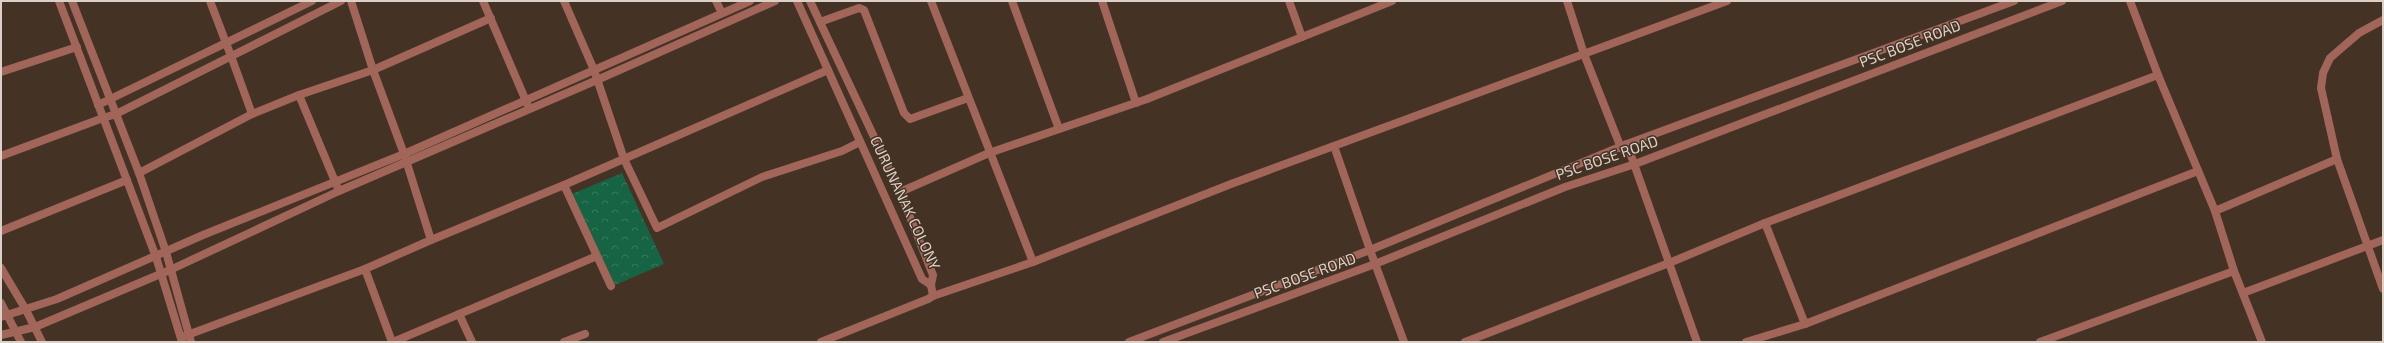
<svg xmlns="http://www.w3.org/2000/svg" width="2384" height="343" viewBox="0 0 2384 343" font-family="'Exo 2',sans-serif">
  <defs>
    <pattern id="forest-crowns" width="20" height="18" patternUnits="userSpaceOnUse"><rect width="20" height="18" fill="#176445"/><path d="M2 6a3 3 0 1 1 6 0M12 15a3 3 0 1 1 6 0" fill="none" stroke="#38795e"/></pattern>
  </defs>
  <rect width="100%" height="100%" fill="#443324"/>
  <polygon fill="url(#forest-crowns)" points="622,173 664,264 615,285 572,194"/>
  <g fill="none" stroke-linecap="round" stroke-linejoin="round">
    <g stroke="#a16559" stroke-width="8">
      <polyline points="351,1 373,70 404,154 431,240 564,185 828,70"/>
      <polyline points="483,1 529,108"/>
      <polyline points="564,1 594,70 624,159 657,228 762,177 842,151 860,142"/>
      <polyline points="716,1 722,13"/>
      <polyline points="931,1 1033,262"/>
      <polyline points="1012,1 1059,129"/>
      <polyline points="1102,1 1136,103"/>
      <polyline points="1289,1 1302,37"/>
      <polyline points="1567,1 1584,54 1621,148"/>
      <polyline points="2383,20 2359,33 2330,58 2323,73 2321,88 2337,159 2383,289"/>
      <polyline points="820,22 859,8 864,10 904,113 910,119 968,98"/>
      <polyline points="231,56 252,114"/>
      <polyline points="1,72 77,47"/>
      <polyline points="2158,75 1765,223 1805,324 2198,171"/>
      <polyline points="299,95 339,191"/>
      <polyline points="1334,146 1370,250"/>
      <polyline points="1,156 103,118"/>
      <polyline points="139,173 252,114 299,95 373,70 491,18"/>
      <polyline points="564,185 611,286"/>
      <polyline points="900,192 989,153 1147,99 1392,1"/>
      <polyline points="2215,211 2337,159"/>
      <polyline points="1,231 127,180"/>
      <polyline points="365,269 431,240"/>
      <polyline points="2243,293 2383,240"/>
      <polyline points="933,296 1033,262 1231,184 1727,1"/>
      <polyline points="459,314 472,342"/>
      <polyline points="182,337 365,269 392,342"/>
      <polyline points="393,342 597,256"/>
      <polyline points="564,342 585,334"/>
      <polyline points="1465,342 1669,263 1765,223"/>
      <polyline points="1746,342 1805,324"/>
      <polyline points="2040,342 2234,271"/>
    </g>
    <g stroke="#a16559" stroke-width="8">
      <polyline points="59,1 156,257 182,342"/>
      <polyline points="72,1 139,173 166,252 191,342"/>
      <polyline points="210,1 231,56"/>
      <polyline points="797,1 922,279 931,285"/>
      <polyline points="810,1 900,192 933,275 931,285"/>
      <polyline points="2130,1 2158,75 2215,211 2234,271 2262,342"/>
      <polyline points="98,105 312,1"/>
      <polyline points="103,118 116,114 341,1"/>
      <polyline points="1627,144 1697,342"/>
      <polyline points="1370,250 1404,342"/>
      <polyline points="1,268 26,310 42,342"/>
      <polyline points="1,303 21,342"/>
      <polyline points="1,317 57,299 203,235 404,154 750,1"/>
      <polyline points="1,335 35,327 170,270 339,191 597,80 775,1"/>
      <polyline points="821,342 928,299 933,296 931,285"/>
      <polyline points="1129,342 1370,250 1627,144 2014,1"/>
      <polyline points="1163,342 1375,264 1565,187 1635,164 2062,1"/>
    </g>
  </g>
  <g text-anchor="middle" stroke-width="3" stroke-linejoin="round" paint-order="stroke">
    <g font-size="15" fill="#dcd1c8" stroke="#443324">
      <text transform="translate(1910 44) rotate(-21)" y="5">PSC BOSE ROAD</text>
      <text transform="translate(1607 158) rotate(-19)" y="5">PSC BOSE ROAD</text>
      <text transform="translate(905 203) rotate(65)" y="5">GURUNANAK COLONY</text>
      <text transform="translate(1305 276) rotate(-20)" y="5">PSC BOSE ROAD</text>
    </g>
  </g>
  <rect width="2384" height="343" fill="none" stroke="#dcd1c8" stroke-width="4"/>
</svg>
